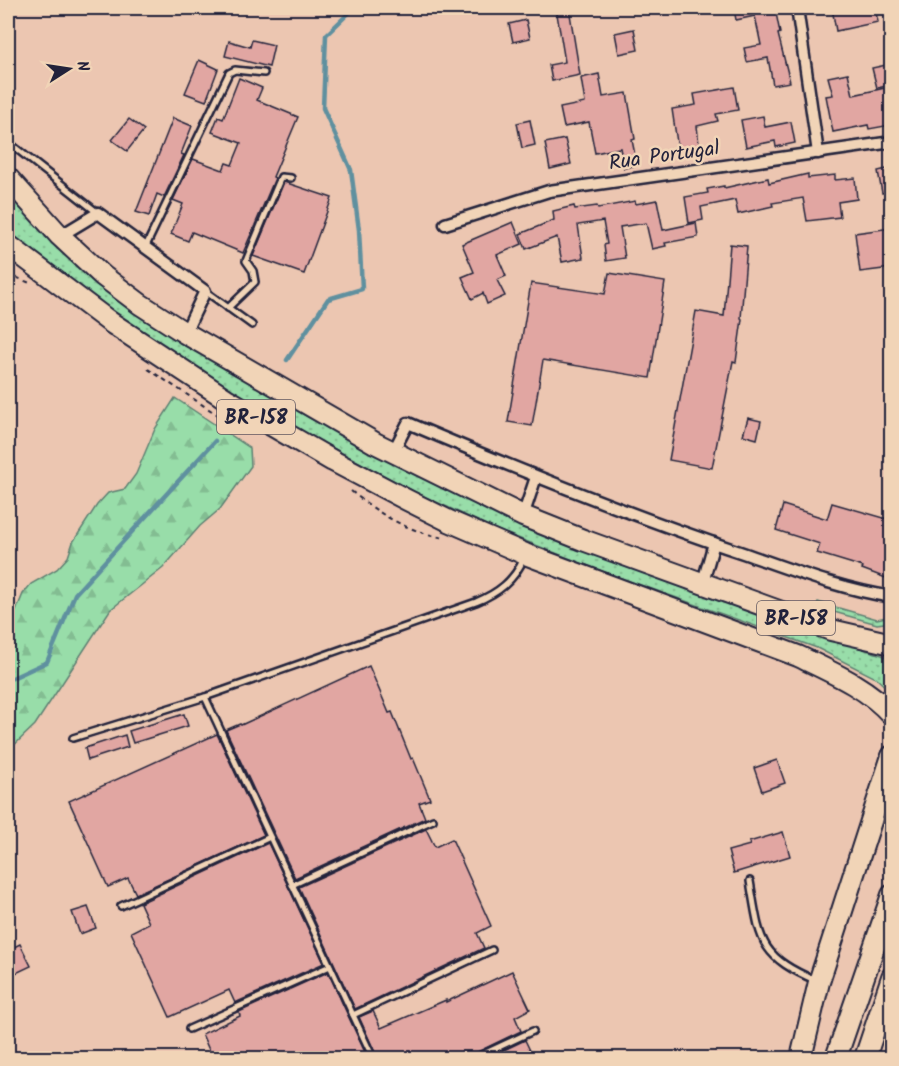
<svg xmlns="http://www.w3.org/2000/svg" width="899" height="1066" viewBox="0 0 899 1066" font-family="Kalam,sans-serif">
  <defs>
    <pattern id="grass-dots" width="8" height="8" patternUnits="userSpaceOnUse" patternTransform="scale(1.5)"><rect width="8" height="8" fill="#98dda9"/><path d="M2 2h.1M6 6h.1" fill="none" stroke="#83bd92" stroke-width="1.8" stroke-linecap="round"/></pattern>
    <pattern id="forest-firs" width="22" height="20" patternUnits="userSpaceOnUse" patternTransform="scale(1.5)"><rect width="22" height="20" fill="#98dda9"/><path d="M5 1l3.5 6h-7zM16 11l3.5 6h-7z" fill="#83bd92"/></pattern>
  </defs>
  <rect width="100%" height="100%" fill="#ecc6b1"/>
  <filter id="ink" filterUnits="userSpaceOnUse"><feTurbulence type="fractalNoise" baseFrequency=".0167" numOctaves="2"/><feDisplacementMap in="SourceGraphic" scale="12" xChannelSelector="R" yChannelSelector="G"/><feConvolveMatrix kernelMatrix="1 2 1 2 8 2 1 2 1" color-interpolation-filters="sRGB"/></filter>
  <g filter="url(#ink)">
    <g fill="url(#grass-dots)" stroke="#5d8072" stroke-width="1.5">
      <polygon points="8,190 205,355 308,417 382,457 820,635 891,658 890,691 876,678 817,648 596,569 495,529 417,493 299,430 199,370 79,289 8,234"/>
      <polygon points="818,602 877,619 891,616 891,622 877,624 816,607"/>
    </g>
    <polygon fill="url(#forest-firs)" stroke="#5d8072" stroke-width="1.5" points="175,398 250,448 251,466 220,509 200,526 163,568 110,610 35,725 8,751 8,617 16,611 23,594 31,584 57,569 68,557 73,542 97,505 108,493 125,489 136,474 155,429"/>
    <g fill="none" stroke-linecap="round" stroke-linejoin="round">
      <g stroke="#5f909f" stroke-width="4.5">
        <polyline points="287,360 328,299 362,289 359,230 351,170 323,108 326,35 354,8"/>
        <polyline points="8,680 47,662 75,594 215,441"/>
      </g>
    </g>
    <g fill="#e1a6a2" stroke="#22223b" stroke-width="1.5">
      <polygon points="556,8 569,8 580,75 552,81 549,65 565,62"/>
      <polygon points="734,8 775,8 780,33 778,34 790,82 773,85 768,58 747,62 744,48 761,45 755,16 736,20"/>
      <polygon points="832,8 875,8 878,22 836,31"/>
      <polygon points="526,20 530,38 513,42 509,24"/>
      <polygon points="634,29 638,50 619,54 615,33"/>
      <polygon points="252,40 274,45 269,67 225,56 229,41 250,47"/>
      <polygon points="199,60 218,69 206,101 185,93"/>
      <polygon points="891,64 891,85 877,88 872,68"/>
      <polygon points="848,73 853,95 885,88 891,125 869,129 868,125 833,132 826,96 833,95 828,77"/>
      <polygon points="599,74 603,97 627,93 635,139 632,140 637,165 624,168 620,148 595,153 589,122 564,127 560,108 585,103 581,78"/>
      <polygon points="239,78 262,88 257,100 298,117 273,177 275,178 243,253 192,232 188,241 171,234 183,204 173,200 193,159 223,170 226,163 232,165 241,143 212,132 218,117 223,119"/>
      <polygon points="734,87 738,110 716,114 718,121 697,126 700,153 679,156 672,109 696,105 694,94"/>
      <polygon points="763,116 765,127 791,122 795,143 776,147 775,141 746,147 741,120"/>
      <polygon points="173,118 192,126 181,154 184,155 164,197 157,194 149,216 136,212"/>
      <polygon points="129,119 144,130 127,151 112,140"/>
      <polygon points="530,120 535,145 522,148 517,123"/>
      <polygon points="565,139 571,164 550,169 545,143"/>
      <polygon points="891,168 891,191 882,193 878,171"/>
      <polygon points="808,174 808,178 835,175 835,180 855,178 857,199 838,202 840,217 807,221 803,198 772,203 773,206 738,214 735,200 701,207 703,220 689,223 685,197 708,193 707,189 724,186 724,188 768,178 769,183"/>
      <polygon points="284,182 332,198 304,274 253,256"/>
      <polygon points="657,200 663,230 696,223 698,237 665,243 666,246 652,249 646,223 620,227 625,258 606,261 604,245 607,244 603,221 578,225 583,258 562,262 557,237 526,249 520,234 554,220 553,211 574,206 575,209 597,206 598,208 635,201 636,204"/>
      <polygon points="513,222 522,244 497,255 506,276 497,280 505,296 487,304 483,293 472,299 462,277 474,272 462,244"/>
      <polygon points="891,228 891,268 860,272 855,233"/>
      <polygon points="730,244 747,246 741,318 742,319 736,362 733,361 712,468 669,460 696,311 724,316"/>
      <polygon points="609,273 665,282 650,378 543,360 532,426 508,422 531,283 605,294"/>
      <polygon points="748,418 761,421 757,439 743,435"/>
      <polygon points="832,503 891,520 891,580 862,569 863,567 817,553 820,544 776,530 783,505 827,519"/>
      <polygon points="369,666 389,713 392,712 411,759 413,758 430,799 419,803 425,818 295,878 226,730 240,724 241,725"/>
      <polygon points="184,714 188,726 133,743 129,731"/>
      <polygon points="217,734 264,835 136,894 128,878 108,887 69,801"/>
      <polygon points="125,735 128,747 88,760 85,748"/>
      <polygon points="777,760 785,783 762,791 754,768"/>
      <polygon points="426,829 435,847 452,839 491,926 477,933 484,948 355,1009 299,887"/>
      <polygon points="783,832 790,856 734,873 728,851 750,845 749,842"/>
      <polygon points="268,843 324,963 235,1003 229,990 170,1017 131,932 149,923 140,903"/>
      <polygon points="88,907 96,928 80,934 72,912"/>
      <polygon points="20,944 31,966 14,974 8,960 8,950"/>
      <polygon points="512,971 530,1009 515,1017 521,1031 473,1054 470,1059 378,1059 359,1017 373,1011 381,1028 446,1000 446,1002"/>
      <polygon points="328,972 368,1059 213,1059 202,1034 240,1016 239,1012"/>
      <polygon points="525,1040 534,1059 485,1059"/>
    </g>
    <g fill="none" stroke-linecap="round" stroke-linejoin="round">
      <defs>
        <g id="lane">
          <polyline points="8,142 98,213"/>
          <polyline points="145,248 229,73 235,70 264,73"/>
          <polyline points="205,291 252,325"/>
          <polyline points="228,308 255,282 253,271 246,261 281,177 291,178"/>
          <polyline points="205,697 373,1058"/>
          <path d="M73,738L205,697L476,602C498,593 514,581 524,558"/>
          <path d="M750,881C760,940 758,956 817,981"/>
          <polyline points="292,885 433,820"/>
          <polyline points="121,906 270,837"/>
          <polyline points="353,1015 492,950"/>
          <polyline points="189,1029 330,966"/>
          <polyline points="475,1058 533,1031"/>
        </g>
        <g id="street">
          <polyline points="797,8 818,153"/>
          <polyline points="445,224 549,191 892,142"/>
          <polyline points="60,236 98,213 205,291 185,333"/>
          <path d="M393,452L408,423C518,470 629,515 743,553C792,570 840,589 892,597"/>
          <polyline points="523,516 536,477"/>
          <polyline points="702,585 714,543"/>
        </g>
        <g id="highway">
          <polyline points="8,178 60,236 103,276 140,304 185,333 375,443 523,516 583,540 831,630 892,644"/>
          <path d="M8,245L110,322L228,400L333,461L407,500L449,521L525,554L798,656C831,672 867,687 892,715"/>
          <polyline points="801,1058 819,982 892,756"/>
          <polyline points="836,1058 892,895"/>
          <polyline points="865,1058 892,977"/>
        </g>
      </defs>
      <use href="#lane" stroke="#22223b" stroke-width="10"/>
      <use href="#street" stroke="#22223b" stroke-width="15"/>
      <use href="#highway" stroke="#22223b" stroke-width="24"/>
      <g stroke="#22223b" stroke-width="2" stroke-dasharray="4.5 4.5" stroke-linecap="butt">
        <polyline points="8,274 30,283"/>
        <polyline points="148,369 221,417"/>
        <path d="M351,491C382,516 405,530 444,538"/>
      </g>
      <use href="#lane" stroke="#f1d4b7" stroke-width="5"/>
      <use href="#street" stroke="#f1d4b7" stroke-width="10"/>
      <use href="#highway" stroke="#f1d4b7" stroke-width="20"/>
    </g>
  </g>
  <g text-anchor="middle" stroke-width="5" stroke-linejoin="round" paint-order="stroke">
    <g fill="#f1d4b7" stroke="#605760" stroke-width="1.5">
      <rect x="217" y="400" width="78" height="34" rx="4.5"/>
      <rect x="757" y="601" width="78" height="34" rx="4.5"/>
    </g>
    <g font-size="20" font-weight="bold" fill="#22223b">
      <text x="256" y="424">BR-158</text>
      <text x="796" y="625">BR-158</text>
    </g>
    <g font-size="21" fill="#22223b" stroke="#f1d4b7">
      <text transform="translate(664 155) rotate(-8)" y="7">Rua Portugal</text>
    </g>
  </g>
  <rect width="899" height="1066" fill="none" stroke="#f1d4b7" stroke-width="30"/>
  <rect x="15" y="15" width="869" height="1036" fill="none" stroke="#22223b" stroke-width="2" filter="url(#ink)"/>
  <g transform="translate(69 69) rotate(78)" stroke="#f1d4b7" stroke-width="4.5" paint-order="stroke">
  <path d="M0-4.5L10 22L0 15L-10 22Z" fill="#22223b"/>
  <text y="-9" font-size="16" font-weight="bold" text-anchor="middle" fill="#22223b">N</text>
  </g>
</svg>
